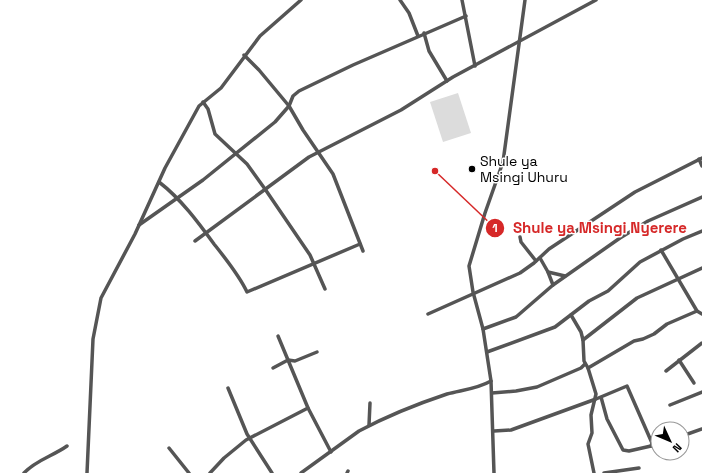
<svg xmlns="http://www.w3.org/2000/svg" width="702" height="473" viewBox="0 0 702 473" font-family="'Space Grotesk',sans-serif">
  <rect width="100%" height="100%" fill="#fff"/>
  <polygon fill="#dcdcdc" points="458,93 471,133 443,142 430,102"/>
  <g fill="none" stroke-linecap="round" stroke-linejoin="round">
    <g stroke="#555" stroke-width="3.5">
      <polyline points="400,0 409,13 418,36"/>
      <polyline points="462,0 475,66"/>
      <polyline points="424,33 429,51 447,81"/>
      <polyline points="244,55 259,70 289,106 303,130 333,174 363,251"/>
      <polyline points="203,102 208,109 215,134 247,164 265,189 310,255 325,289"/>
      <polyline points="699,159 702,166"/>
      <path d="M159,182C181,199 198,222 214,244C226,259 239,275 247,292L360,244"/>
      <polyline points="139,225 203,180 275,122 289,106 293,96 299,91 353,65 466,16"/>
      <polyline points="520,237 521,242 536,261"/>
      <polyline points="195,241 309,157 401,110 453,77 596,0"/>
      <polyline points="661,250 697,311 702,314"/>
      <polyline points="540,258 548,272 553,285"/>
      <polyline points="548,272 565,276"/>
      <polyline points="428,314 520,273 534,263 549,249 635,192 702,158"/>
      <polyline points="571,315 581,332 583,340 584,361 588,368 596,394 591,415 592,433 588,444 594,473"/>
      <polyline points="483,329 516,317 553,285 620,238 648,221 702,197"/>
      <polyline points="278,336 308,408 331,452"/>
      <polyline points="583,340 637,298 702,268"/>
      <polyline points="487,352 555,327 589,301 608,291 640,262 683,239 702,231"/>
      <polyline points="679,360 694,383"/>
      <polyline points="273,368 288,360 295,361 317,352"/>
      <polyline points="588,368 634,341 643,339 654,334 667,324 697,311"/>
      <polyline points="666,371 702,343"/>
      <polyline points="228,388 247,434 272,473"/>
      <polyline points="492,393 516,391 537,387 581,368 585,364"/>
      <polyline points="670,405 702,392"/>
      <polyline points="369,425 370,403"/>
      <polyline points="494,431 511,430 596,399 627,386 652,443 651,446 629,451 623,450 607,419 601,397"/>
      <polyline points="682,436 702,429"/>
      <polyline points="651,446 658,447"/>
      <polyline points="169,448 189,473"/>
      <path d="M24,473C36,460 53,456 67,446"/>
      <polyline points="87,473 93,339 101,298 135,234 165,168 199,106 221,88 260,36 301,0"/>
      <polyline points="210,473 224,458 246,440 308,408"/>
      <path d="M301,473L359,431C387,416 417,404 447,394C462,390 477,389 491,381"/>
      <polyline points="347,473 348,471"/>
      <polyline points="494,473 491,381 483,329 473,292 469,266 485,213 503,162 525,0"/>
      <polyline points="604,473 639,468"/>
    </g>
  </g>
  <circle fill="#000" stroke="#fff" stroke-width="1.5" cx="472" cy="169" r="4"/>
  <g text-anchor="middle" stroke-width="3" stroke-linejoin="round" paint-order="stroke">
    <g font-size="14" fill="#000" stroke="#fff" text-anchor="start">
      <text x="480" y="166">Shule ya<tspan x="480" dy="16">Msingi Uhuru</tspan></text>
    </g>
  </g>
  <path fill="none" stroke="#d62828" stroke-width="1.5" d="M435 171L495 228"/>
  <g fill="#d62828" stroke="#fff" stroke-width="1.5">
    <circle cx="435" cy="171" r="4"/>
    <circle cx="495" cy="228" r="10"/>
  </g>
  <g font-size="12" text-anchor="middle" font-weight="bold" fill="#fff">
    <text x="495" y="232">1</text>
  </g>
  <g font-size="15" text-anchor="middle" font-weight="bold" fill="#d62828" stroke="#fff" stroke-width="3" stroke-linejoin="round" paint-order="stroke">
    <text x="600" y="233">Shule ya Msingi Nyerere</text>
  </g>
  <g transform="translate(670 441) rotate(134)"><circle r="19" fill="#ffffff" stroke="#999999"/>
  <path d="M0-3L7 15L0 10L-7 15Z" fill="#000000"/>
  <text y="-6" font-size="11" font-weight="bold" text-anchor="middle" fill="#000000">N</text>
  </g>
</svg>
